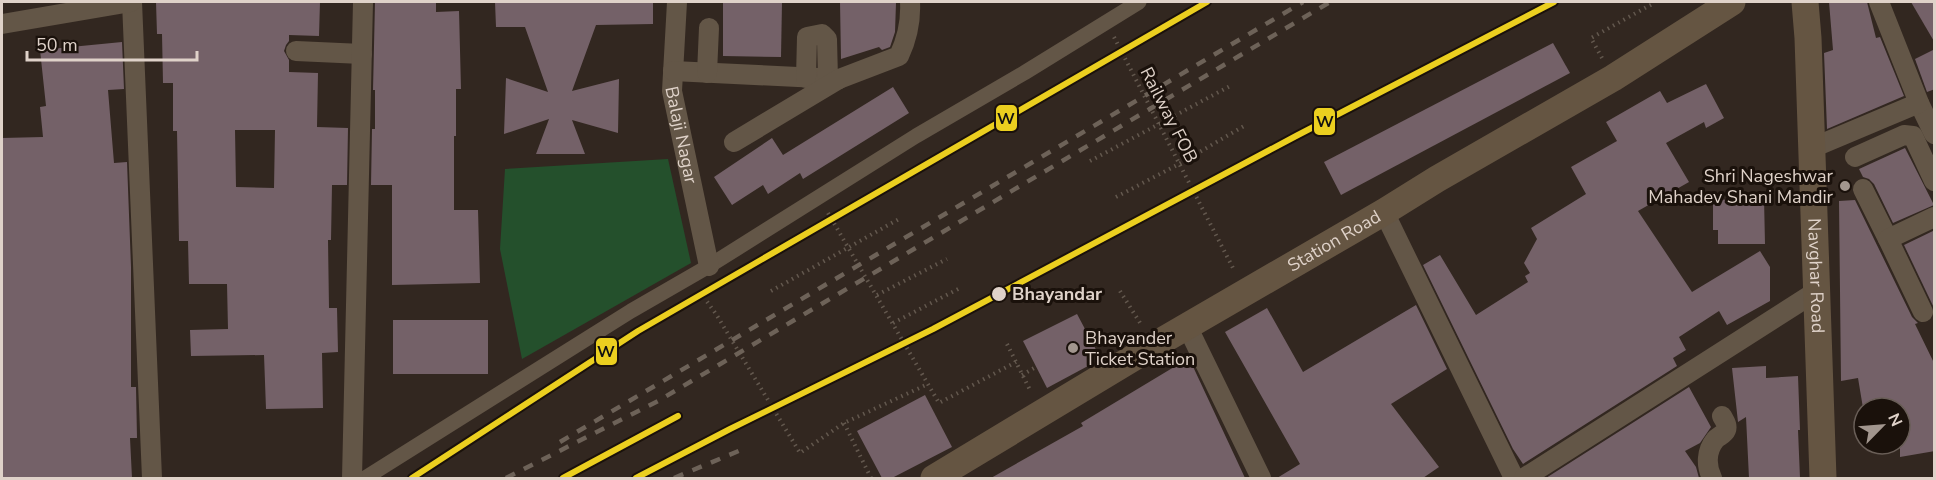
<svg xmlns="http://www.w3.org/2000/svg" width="1936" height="480" viewBox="0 0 1936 480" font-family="'Nunito Sans',sans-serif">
  <rect width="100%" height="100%" fill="#322720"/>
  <polygon fill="#24502c" points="668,159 691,263 522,359 500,249 505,169"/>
  <g fill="#746168" fill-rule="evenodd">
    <path d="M156,2H320L319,36L289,35V41L286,45L284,51L289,60V72L318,73L317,127L348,128L347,185H332L331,240H328L329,308H337L338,352L322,353L323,408L266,409L264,355L191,356L190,330L228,329L227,284H189L188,241H179L177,131H173V83H163L162,34H157ZM235,130H275L274,188L236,187Z"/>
    <polygon points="375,2 436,2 436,12 459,11 461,89 456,89 456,136 454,136 454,210 478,210 480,283 392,285 392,185 371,185 372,129 375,129 375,90 373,90"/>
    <polygon points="495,2 653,2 653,24 596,25 572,91 619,79 618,133 572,120 585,154 536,154 549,119 504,134 506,78 548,92 525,27 496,27"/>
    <polygon points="723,2 782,2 781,57 723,56"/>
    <polygon points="840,2 896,3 895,32 890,47 882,50 879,47 841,59"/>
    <polygon points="1829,2 1867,2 1876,38 1880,37 1904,96 1827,129 1824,53 1833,50"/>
    <polygon points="1911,2 1935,2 1935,43"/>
    <polygon points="122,42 124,89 108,90 114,163 127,162 131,267 131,387 136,387 137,438 130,438 132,478 2,478 2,138 43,137 40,107 46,106 40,50"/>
    <polygon points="1553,43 1570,73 1341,195 1324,162"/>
    <polygon points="1935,49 1935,89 1927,92 1915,59"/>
    <polygon points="1706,84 1724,118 1706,128 1704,122 1666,143 1689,182 1638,211 1692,292 1760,251 1770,267 1770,301 1727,325 1719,311 1679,337 1686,350 1673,358 1677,366 1523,464 1513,449 1423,265 1440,255 1476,315 1528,282 1525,276 1530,273 1524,263 1537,239 1531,228 1586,194 1571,167 1617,141 1606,122 1660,91 1667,103"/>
    <polygon points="893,87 909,113 803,179 800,173 768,194 763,185 732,205 714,177 772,138 783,155"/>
    <polygon points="1905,148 1934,205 1893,223 1874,184 1869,179 1863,177 1859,169"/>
    <polygon points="1744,198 1764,198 1765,244 1718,244 1718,230 1713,230 1713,200 1744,199"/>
    <polygon points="1855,200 1912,317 1918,323 1915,324 1935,365 1935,451 1900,457 1900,408 1863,408 1858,378 1841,381 1839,201"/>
    <polygon points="1935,230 1935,310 1904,245"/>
    <polygon points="1416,305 1447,369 1391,404 1439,467 1423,478 1277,478 1300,464 1225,332 1267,308 1303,372"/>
    <polygon points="1077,314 1101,359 1047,388 1023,341"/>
    <rect x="393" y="320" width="95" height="54"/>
    <polygon points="1189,358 1245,478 991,478 1083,426 1081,423"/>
    <polygon points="1766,366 1766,378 1798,376 1800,430 1798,430 1800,478 1749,478 1746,417 1738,422 1732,368"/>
    <polygon points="1689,387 1711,427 1700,443 1685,451 1696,467 1699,478 1546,478"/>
    <polygon points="925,395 952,447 892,478 882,478 857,431"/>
  </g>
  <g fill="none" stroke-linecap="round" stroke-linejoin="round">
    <g stroke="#63584e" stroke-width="4" stroke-dasharray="1.5 4.5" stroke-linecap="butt">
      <polyline points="1114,37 1234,270"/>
      <polyline points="1602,58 1591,38 1654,3"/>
      <polyline points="1090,161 1232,85"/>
      <polyline points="1116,197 1179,164 1244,126"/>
      <polyline points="828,213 939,403 1016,362"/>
      <polyline points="771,291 899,219"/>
      <polyline points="1120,291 1142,326"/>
      <polyline points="700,292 716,314 800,453 844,423 928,384"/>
      <polyline points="877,295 947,259"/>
      <polyline points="893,323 962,287"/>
      <polyline points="1007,344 1031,392"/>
      <polyline points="1022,375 1036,367"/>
      <polyline points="844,423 871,478"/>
    </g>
    <polyline stroke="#635647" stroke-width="15" points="365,478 631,311 709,266 916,136 1024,73 1139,2"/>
    <g stroke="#635647" stroke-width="20">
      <polyline points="132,2 152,478"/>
      <path id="s1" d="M677,2L672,91L709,266"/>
      <polyline points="2,24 131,2"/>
      <polyline points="296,51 362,54"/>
      <polyline points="673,71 839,79"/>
      <polyline points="707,73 709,28"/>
      <polyline points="806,78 807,37 822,34 827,39 828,79"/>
      <polyline points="1919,103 1934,134"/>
      <path d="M734,142L839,79L899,56C907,39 911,20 910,2"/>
      <polyline points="1812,148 1919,103 1879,2"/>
      <polyline points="1855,157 1904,135 1913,136 1934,181"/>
      <polyline points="1863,189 1888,239"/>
      <polyline points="1384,212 1514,478"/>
      <polyline points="1923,312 1888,239 1934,217"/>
      <polyline points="1187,326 1261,478"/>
      <polyline points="352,478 363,2"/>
      <polyline points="1524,478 1817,291"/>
      <path d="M1712,478C1706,466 1706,451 1715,440C1718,436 1724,435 1726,430C1728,425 1724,420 1722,416"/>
    </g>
    <g stroke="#655542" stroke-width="27">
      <path id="s2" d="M1805,2L1808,38L1823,478"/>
      <path id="s3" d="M934,478L1153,346L1384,212L1437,179L1613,78L1732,2"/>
    </g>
    <g stroke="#6d6258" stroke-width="4.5" stroke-dasharray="10 10" stroke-linecap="butt">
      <polyline points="560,442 1303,2"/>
      <polyline points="506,478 658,401 1330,2"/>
      <polyline points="674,478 741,450"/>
    </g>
    <defs>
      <g id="rail-1">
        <polyline points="412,478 638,331 1207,2"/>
        <polyline points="563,478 678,416"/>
        <polyline points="636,478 730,429 933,329 1296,136 1554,2"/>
      </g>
    </defs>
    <use href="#rail-1" stroke="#1a110b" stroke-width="10"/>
    <use href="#rail-1" stroke="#ebcf1f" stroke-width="6"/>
  </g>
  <g fill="#a2968e" stroke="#1a110b" stroke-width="2">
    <circle cx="1845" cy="186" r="6"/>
    <circle cx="1073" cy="348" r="6"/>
  </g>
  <circle fill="#dfd2c9" stroke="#1a110b" stroke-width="2" cx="999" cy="294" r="8"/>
  <g text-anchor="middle" stroke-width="6" stroke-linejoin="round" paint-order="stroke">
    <g font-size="18" fill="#dfd2c9" stroke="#1a110b">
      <text transform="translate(1169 115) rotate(63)" y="6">Railway FOB</text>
      <text dy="6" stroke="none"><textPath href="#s1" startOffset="134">Balaji Nagar</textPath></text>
      <text dy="6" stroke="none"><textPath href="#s3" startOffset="465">Station Road</textPath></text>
      <text dy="6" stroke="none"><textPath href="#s2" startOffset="274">Navghar Road</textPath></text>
    </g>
    <g font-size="18" fill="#dfd2c9" stroke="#1a110b" text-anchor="end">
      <text x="1833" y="182">Shri Nageshwar<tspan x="1833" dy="21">Mahadev Shani Mandir</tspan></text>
      <text x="1085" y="344" text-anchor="start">Bhayander<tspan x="1085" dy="21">Ticket Station</tspan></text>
    </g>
    <g font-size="18" font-weight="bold" fill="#dfd2c9" stroke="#1a110b" text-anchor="start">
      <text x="1012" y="300">Bhayandar</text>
    </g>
  </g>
  <g stroke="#1a110b" stroke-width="2">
    <rect x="995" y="104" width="23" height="28" rx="6" fill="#ebcf1f"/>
    <rect x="1313" y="107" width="23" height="29" rx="6" fill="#ebcf1f"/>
    <rect x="595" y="337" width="23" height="29" rx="6" fill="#ebcf1f"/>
  </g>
  <g font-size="16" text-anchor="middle" font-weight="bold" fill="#111">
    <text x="1006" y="124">W</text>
    <text x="1325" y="127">W</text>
    <text x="606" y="357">W</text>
  </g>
  <rect width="1936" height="480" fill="none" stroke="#dfd2c9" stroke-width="6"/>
  <g transform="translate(1882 426) rotate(65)"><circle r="28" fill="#1a110b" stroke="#695e57" stroke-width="1.5"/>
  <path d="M0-4.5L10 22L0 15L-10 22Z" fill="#a2968e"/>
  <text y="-9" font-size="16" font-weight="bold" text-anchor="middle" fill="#dfd2c9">N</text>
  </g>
  <path d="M27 51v9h170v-9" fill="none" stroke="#dfd2c9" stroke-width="3"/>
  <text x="36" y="51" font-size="18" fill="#dfd2c9" stroke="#1a110b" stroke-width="4.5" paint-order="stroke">50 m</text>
</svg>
